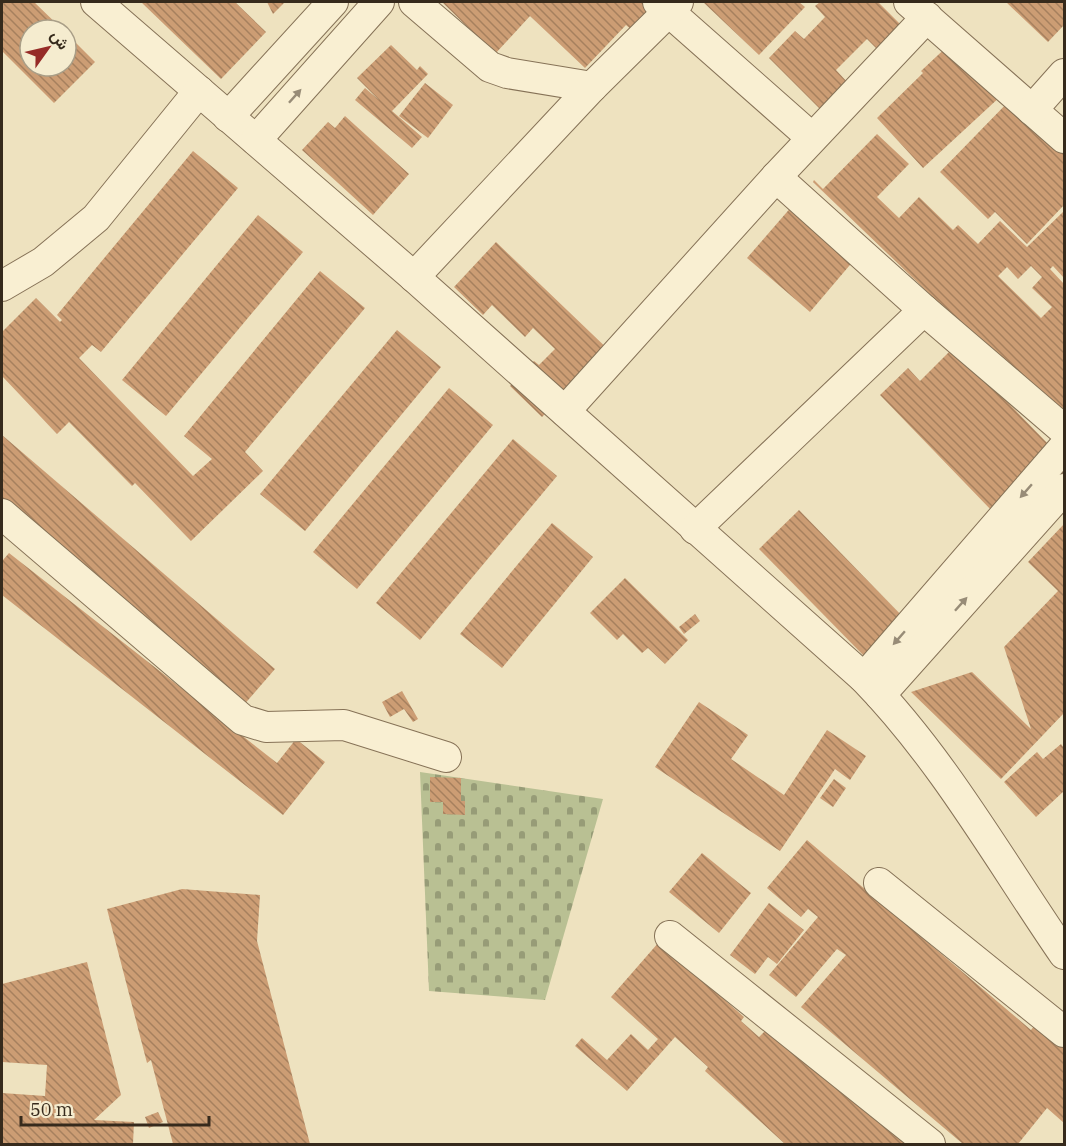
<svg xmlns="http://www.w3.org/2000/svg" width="1066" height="1146" viewBox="0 0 1066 1146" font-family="'IBM Plex Serif',Vazirmatn,serif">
  <defs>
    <pattern id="cemetery-stones" width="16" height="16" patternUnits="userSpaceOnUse" patternTransform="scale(1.5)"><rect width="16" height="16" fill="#b9c093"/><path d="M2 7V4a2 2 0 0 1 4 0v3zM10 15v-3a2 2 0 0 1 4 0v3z" fill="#979c77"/></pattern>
    <pattern id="building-back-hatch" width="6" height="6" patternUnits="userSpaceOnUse" patternTransform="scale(1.5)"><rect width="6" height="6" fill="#cc9d74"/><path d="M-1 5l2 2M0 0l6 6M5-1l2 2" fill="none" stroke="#a6805e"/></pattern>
  </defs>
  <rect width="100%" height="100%" fill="#eee2bf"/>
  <polygon fill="url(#cemetery-stones)" points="420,772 603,799 545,1000 429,991"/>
  <g fill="url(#building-back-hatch)" fill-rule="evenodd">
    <polygon points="2,2 34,2 63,30 30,30 30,66 66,66 66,33 95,62 54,103 2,51"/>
    <polygon points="141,2 235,2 266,32 221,79"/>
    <polygon points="267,2 285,2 273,14"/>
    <polygon points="442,2 648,2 655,8 633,31 626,25 585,68 530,16 495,54"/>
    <polygon points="703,2 799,2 805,7 759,55"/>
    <polygon points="820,2 878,2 903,27 879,51 867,39 836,70 849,84 822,111 769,58 795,31 804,39 825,17 815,6"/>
    <polygon points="1006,2 1064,2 1064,25 1048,42"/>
    <polygon points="953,41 1002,95 923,168 877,118 923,73 921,71"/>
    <polygon points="391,45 417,70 420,66 428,74 392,111 422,137 412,148 355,100 365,88 379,100 357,78"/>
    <polygon points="425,83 453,105 428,138 399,116"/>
    <polygon points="1013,97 1064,148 1064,205 1027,244 995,212 988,219 940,172"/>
    <polygon points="345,116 409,174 373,215 302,150 328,122 335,128"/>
    <path d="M877,134L909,164L877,197L899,218L919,197L953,230L958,225L978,244L1000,221L1027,247L1064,211V278L1053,266L1050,269L1064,284V423L813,182L814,180L823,189ZM1031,266L1042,277L1032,288L1052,307L1041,318L998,276L1007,267L1018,279Z"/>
    <polygon points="193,151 238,188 101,352 92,345 79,358 193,476 212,459 184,436 320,271 365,308 245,452 263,471 191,541 135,483 132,486 69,422 57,434 2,376 2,332 36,298 60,322 62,320 57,315"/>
    <polygon points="793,205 855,259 810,312 747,258"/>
    <polygon points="258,215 303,252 166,416 122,380"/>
    <polygon points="496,242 615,356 568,390 542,417 510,386 534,361 539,365 555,349 533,328 525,337 492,305 483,315 454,287"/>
    <polygon points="397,330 441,367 305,531 260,494"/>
    <polygon points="954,347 1052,448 993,512 880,395 908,368 920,381"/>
    <polygon points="449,388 493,425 357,589 313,552"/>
    <polygon points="2,435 275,669 242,707 2,501"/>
    <polygon points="513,439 557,476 420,640 376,603"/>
    <polygon points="799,510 907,621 868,660 759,549"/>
    <polygon points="552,523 593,557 502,668 460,634"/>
    <polygon points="1064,524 1064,713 1001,779 911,692 972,672 1031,729 1004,647 1058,591 1028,562"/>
    <polygon points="9,553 277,763 296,739 325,762 283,815 2,595 2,558 3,560"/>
    <polygon points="625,578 688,640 665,664 648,648 642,653 623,634 617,640 590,613"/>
    <polygon points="695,614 700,621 684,634 679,627"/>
    <polygon points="402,691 418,719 413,722 404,709 390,717 382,702"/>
    <polygon points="699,702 748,735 731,759 784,795 827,730 866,756 850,780 835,769 780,851 655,767"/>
    <polygon points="1061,744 1064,748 1064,791 1036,817 1004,782 1037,752 1043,759"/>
    <polygon points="430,777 461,778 461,801 465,801 465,815 443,814 443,802 430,802"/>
    <polygon points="834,779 846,788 833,807 820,798"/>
    <polygon points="807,840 1031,1030 1042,1016 1064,1035 1064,1123 1047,1108 1018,1144 963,1144 801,1007 846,955 837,949 796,997 769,975 818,917 808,909 801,917 767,888"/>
    <polygon points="702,853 751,893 719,933 669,892"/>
    <polygon points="182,889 260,895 257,941 310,1144 173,1144 151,1060 147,1063 107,909"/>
    <polygon points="769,903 804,930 777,964 768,957 755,974 730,955"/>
    <polygon points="659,942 744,1017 741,1021 759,1037 771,1025 906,1144 785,1144 705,1071 708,1067 675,1037 627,1091 575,1046 582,1038 607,1060 631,1034 648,1050 658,1039 611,997"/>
    <polygon points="87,962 121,1095 94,1120 134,1122 133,1144 2,1144 2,1093 45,1096 47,1065 2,1062 2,984"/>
    <polygon points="158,1112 163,1122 149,1128 145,1117"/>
  </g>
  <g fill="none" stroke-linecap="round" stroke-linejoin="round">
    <defs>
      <g id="minor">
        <path d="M96,2L414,277L864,678C943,759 1000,861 1064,954"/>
        <polyline points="414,2 490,67 507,73 592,87"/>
        <polyline points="658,2 812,138"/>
        <polyline points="909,2 1064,138"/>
        <polyline points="1032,110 1064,74"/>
        <polyline points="228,117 333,2"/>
        <polyline points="256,140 379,2"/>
        <polyline points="776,177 924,310 1064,430"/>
        <polyline points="414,277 592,87 678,2"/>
        <polyline points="2,286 43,262 96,218 199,91"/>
        <polyline points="565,411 776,177 927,17"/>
        <polyline points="2,514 243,720 266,727 344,725 446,757"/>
        <polyline points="695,529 924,310"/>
        <polyline points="864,678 1064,447"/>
        <polyline points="880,695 1064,489"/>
        <polyline points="879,883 1064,1032"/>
        <polyline points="670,936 930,1144"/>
      </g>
    </defs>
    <use href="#minor" stroke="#867257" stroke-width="32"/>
    <use href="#minor" stroke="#f9efd2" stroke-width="30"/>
  </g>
  <defs><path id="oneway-solid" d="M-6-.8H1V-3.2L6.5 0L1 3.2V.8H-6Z" transform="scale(1.5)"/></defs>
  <g fill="#988c77">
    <use href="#oneway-solid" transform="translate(295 96) rotate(-48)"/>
    <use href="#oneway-solid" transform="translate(1026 491) rotate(131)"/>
    <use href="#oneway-solid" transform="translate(961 604) rotate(-48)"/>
    <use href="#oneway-solid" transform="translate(899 638) rotate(131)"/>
  </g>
  <rect width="1066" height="1146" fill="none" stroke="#362a1c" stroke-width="6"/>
  <g transform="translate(48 48) rotate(56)"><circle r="28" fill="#f5eccf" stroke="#a99e87" stroke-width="1.5"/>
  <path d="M0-4.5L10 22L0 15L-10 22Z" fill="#962b27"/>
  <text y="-9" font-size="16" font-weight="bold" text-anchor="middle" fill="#362a1c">ش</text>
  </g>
  <path d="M21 1116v9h188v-9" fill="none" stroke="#362a1c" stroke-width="3"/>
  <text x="30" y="1116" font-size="18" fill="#362a1c" stroke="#f5eccf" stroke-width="4.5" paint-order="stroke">50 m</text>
</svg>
